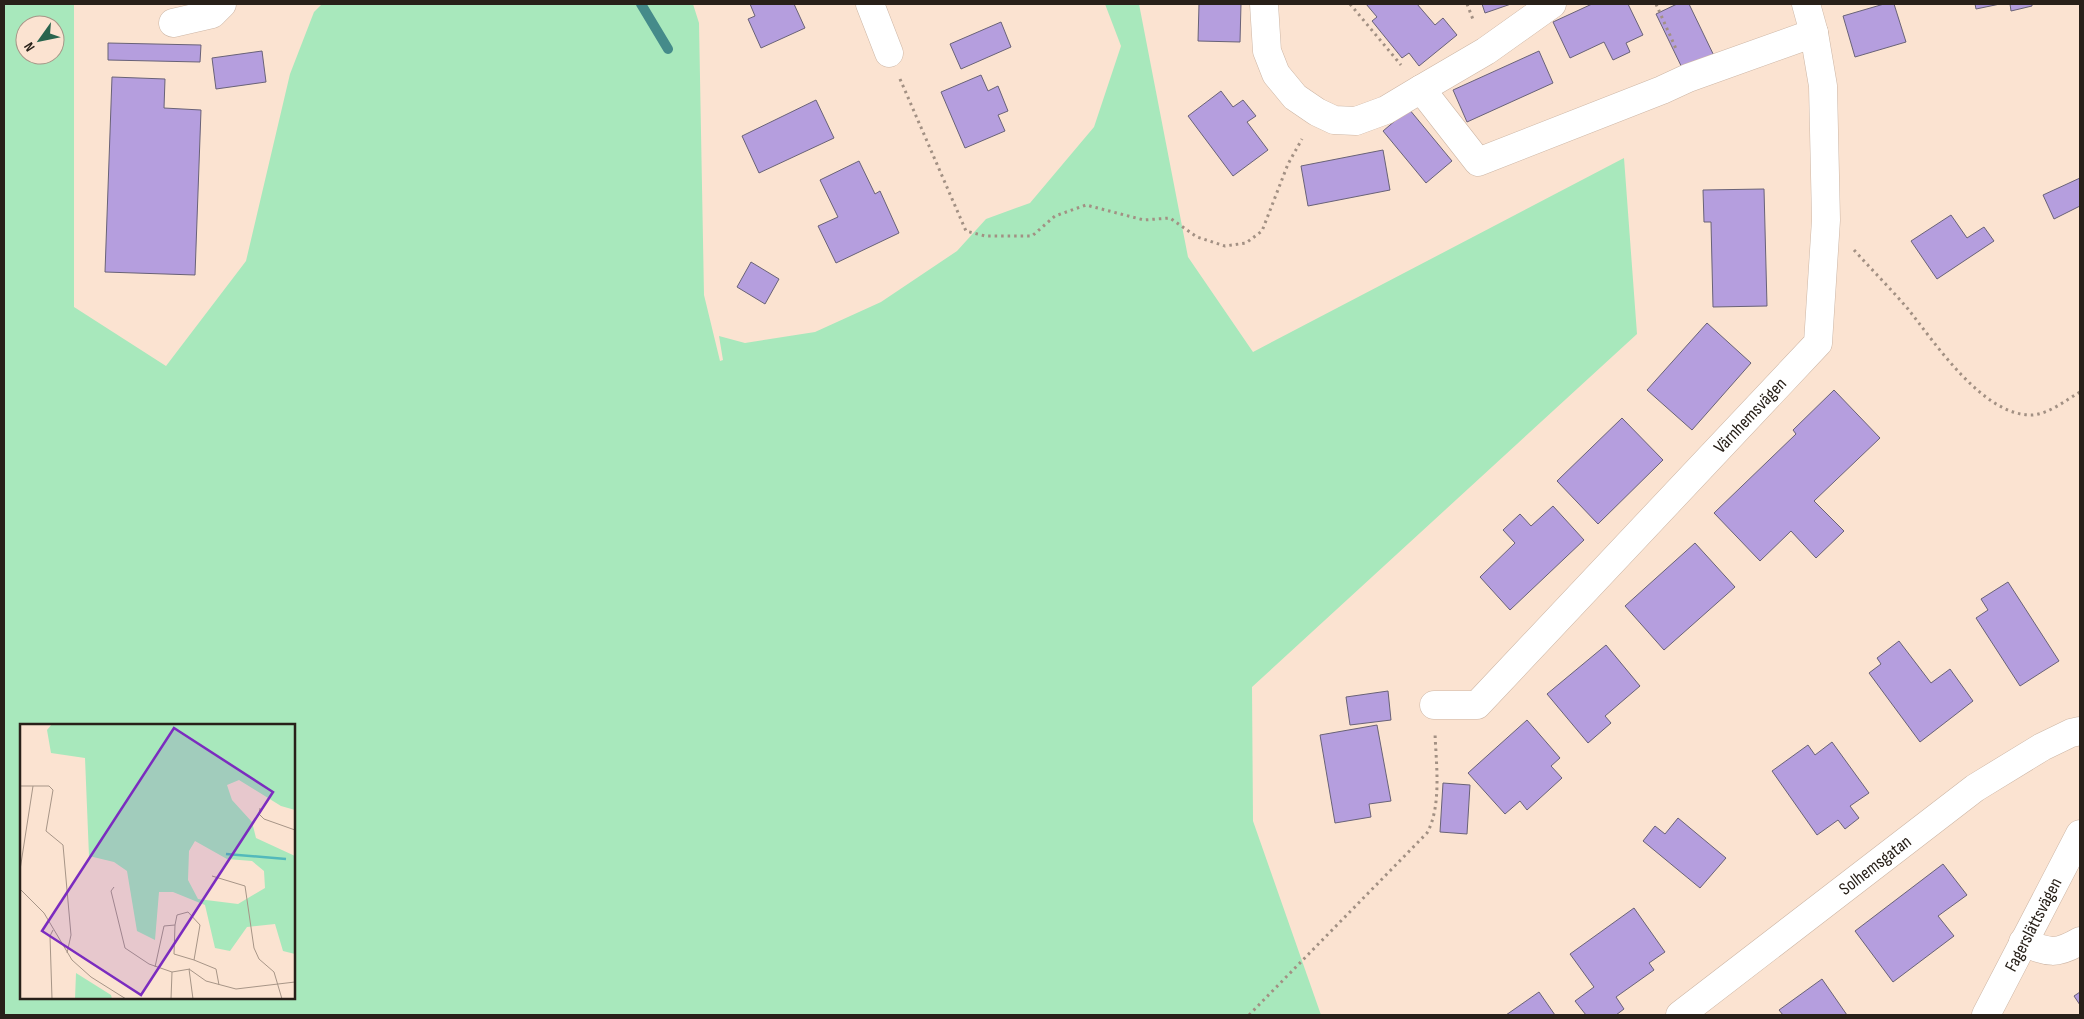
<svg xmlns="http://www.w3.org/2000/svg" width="2084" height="1019" viewBox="0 0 2084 1019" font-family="'Sofia Sans Condensed',sans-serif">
  <rect width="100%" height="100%" fill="#fbe3d1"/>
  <path fill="#a8e8bc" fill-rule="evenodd" d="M4,4H74V307L166,366L246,261L290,74L314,12L322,4H693L699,23L704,295L720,361L723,360L719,336L745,343L815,332L881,302L957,251L986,219L1030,203L1094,127L1121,46L1105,4H1139L1188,257L1253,352L1624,158L1637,334L1252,687L1253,821L1321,1015H4ZM25,25H55V55H25ZM21,725H294V998H21Z"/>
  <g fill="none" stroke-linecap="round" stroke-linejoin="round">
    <polyline stroke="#458b8a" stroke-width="10" points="641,4 668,49"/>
  </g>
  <g fill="#b59ede" stroke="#696277">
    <polygon points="750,4 794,4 805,28 761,48 748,19 755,16"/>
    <polygon points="1199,4 1241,4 1240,42 1198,41"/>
    <polygon points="1366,4 1417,4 1435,25 1443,18 1457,35 1419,66 1409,53 1402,58 1372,21 1377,17"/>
    <polygon points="1482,4 1511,4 1485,13"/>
    <polygon points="1592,4 1628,4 1643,35 1626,43 1630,52 1613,60 1604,42 1570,58 1553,22"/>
    <polygon points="1677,4 1689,4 1717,62 1686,76 1656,14"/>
    <polygon points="1884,4 1894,4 1906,42 1855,57 1843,16"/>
    <polygon points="1975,4 2000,4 1976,9"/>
    <polygon points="2010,4 2032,4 2032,6 2011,11"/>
    <polygon points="1001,22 1011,47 961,69 950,44"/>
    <polygon points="108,43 201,45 200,62 108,60"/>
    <polygon points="262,51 266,82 216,89 212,58"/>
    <polygon points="1539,51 1553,83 1467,122 1453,90"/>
    <polygon points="981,75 988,91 998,86 1008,111 998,115 1005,131 965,148 941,92"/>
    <polygon points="112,77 165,79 164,108 201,110 195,275 105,272"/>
    <polygon points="1221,91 1233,107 1243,100 1256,116 1247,122 1268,150 1233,176 1188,116"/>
    <polygon points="816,100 834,138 759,173 742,136"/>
    <polygon points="1409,109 1452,161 1426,183 1383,131"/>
    <polygon points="1383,150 1390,190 1308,206 1301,166"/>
    <polygon points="859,161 875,194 880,191 899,233 836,263 818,226 838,217 820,180"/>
    <polygon points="2080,178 2080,206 2054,219 2043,195"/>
    <polygon points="1764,189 1767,306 1713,307 1711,222 1704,222 1703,190"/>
    <polygon points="1951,215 1967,238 1984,227 1994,241 1937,279 1911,241"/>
    <polygon points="751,262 779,279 765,304 737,287"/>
    <polygon points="1707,323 1751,363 1692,430 1647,390"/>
    <polygon points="1834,390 1880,438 1814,501 1844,531 1816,558 1791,531 1760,561 1714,513 1796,434 1793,430"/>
    <polygon points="1622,418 1663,460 1598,524 1557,481"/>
    <polygon points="1553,506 1584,540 1510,610 1480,577 1515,543 1503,530 1520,514 1531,526"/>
    <polygon points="1695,543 1735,587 1664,650 1625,606"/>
    <polygon points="2008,582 2059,661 2020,686 1976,618 1988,610 1981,599"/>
    <polygon points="1899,641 1931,683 1950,669 1973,701 1920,742 1869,673 1881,664 1877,658"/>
    <polygon points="1606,645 1640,686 1605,716 1611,723 1588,743 1547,694"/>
    <polygon points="1388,691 1391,720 1350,725 1346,697"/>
    <polygon points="1527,720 1560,758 1551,766 1562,778 1527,810 1520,801 1505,814 1468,773"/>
    <polygon points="1377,725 1391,801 1369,804 1371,817 1335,823 1320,735"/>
    <polygon points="1832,742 1869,793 1850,806 1859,818 1845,829 1838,820 1817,835 1772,771 1808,745 1815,755"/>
    <polygon points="1443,783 1470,785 1467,834 1440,832"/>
    <polygon points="1678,818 1726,858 1700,888 1643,841 1655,826 1665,834"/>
    <polygon points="1943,864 1967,895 1938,916 1954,936 1893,982 1855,931"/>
    <polygon points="1634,908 1665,952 1649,963 1654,970 1616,997 1624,1009 1616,1015 1586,1015 1575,1001 1594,987 1570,954"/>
    <polygon points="1822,979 1847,1015 1783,1015 1779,1010"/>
    <polygon points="1539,992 1555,1015 1506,1015"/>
    <polygon points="2080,992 2080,1005 2074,996"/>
  </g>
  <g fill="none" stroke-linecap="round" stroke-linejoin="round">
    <defs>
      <g id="minor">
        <polyline points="870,4 889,53"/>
        <polyline points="1264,4 1267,51 1276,74 1295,97 1317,112 1334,120 1356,121 1386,110 1421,89 1478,162 1662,90 1688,78 1814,33"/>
        <polyline points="173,23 212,14 222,4"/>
        <polyline points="1421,89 1486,51 1552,4"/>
        <path id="s1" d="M1434,705H1477L1818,343L1826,220L1823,86L1814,33L1806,4"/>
        <path d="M2023,942C2049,953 2056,955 2080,941"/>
        <path id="s2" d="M1680,1015L1975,788L2042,747L2071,733L2080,731"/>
      </g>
      <g id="tertiary">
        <path id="s3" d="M1986,1015L2080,834"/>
      </g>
    </defs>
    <use href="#minor" stroke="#cdb6a5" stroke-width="29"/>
    <use href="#tertiary" stroke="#cdb6a5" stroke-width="29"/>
    <g stroke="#a29083" stroke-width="3" stroke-dasharray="2.5 4" stroke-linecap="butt">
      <polyline points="1350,4 1401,65"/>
      <polyline points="1467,4 1474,22"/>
      <polyline points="1656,4 1677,51"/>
      <polyline points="900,79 966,231 985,236 1032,236 1055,216 1086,205 1144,220 1170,218 1197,237 1225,246 1246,243 1262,231 1288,164 1302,139"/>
      <path d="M1854,250C1872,270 1891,289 1908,309C1936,344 1983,416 2032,415C2049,414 2066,400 2080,392"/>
      <path d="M1249,1015L1427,833C1442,806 1436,763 1435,733"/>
    </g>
    <use href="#minor" stroke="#fff" stroke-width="28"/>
    <use href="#tertiary" stroke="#fff" stroke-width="28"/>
  </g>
  <g text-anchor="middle" stroke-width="4" stroke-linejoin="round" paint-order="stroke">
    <g font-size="18" fill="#282019" stroke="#fbe3d1">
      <text dy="6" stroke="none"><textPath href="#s1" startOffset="441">Värnhemsvägen</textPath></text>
      <text dy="6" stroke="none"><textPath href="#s2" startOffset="246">Solhemsgatan</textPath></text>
      <text dy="6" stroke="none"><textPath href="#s3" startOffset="102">Fagerslättsvägen</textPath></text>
    </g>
  </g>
  <g transform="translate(20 724)">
    <rect width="275" height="275" fill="#fbe3d1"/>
    <path d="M32,0H275V86L261,82L219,56L207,61L212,76L232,98L236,114L275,132V230L263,227L255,200L227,203L210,227L195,224L185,181L153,168H139L135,216L117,207L107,147L94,138L69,132L65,34L31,29L27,6ZM175,117L207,135L232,137L244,147L245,164L218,180L178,175L168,156L169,127ZM56,249L91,271L92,275H55Z" fill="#a8e8bc" fill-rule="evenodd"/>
    <path fill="none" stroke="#52b9bb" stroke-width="2.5" d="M206,130L266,135"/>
    <path fill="none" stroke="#a79587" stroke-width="1" d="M0,62H29L33,66L26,107L43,121L51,211L47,229M240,84L239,90L244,95L275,106M0,146L13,62M192,152L225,162L234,224L239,235L254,248L262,275M94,163L91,167L105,224L129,240L152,248L151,275M0,165L24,189L52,236L71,253L106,275M155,201L154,230L174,236M135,243L144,202L155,201L157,191L168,188L180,201L174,236L196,245L199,261M169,245L186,257L216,265L275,258M169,245L173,275M152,248L170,245M32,275L30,212L33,206"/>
    <path fill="#7b2cbf" fill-opacity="0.15" stroke="#7b2cbf" stroke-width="2.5" d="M154,4L253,68L121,271L22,207Z"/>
    <rect width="275" height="275" fill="none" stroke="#282019" stroke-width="2.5"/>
  </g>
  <rect width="2084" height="1019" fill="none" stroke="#282019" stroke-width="10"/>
  <g transform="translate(40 40) rotate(237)"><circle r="24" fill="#fbe3d1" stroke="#a79587"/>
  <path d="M0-4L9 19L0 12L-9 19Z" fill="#29644e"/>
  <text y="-8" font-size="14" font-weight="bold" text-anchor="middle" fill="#282019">N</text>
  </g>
</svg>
